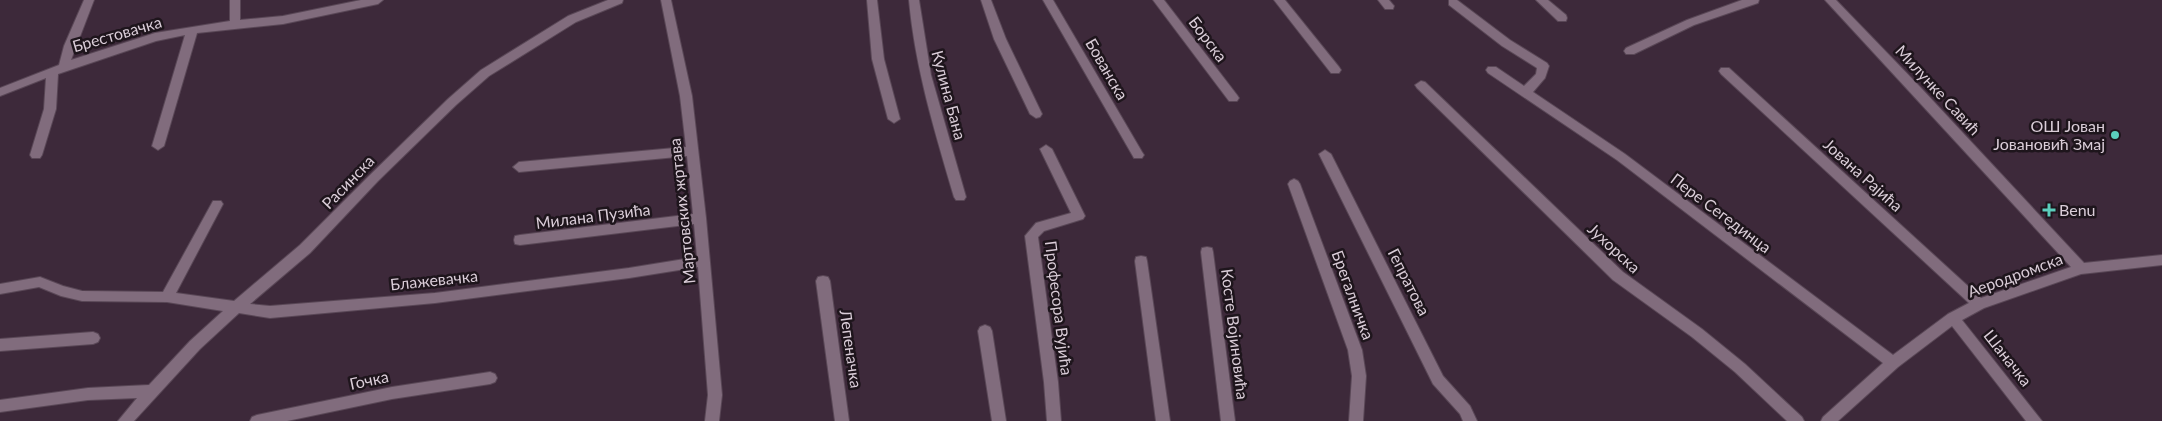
<svg xmlns="http://www.w3.org/2000/svg" width="2162" height="421" viewBox="0 0 2162 421" font-family="Lato,sans-serif">
  <rect width="100%" height="100%" fill="#3d293a"/>
  <g fill="none" stroke-linecap="round" stroke-linejoin="round">
    <defs>
      <g id="minor">
        <polygon points="84,0 94,0 71,60 155,33 230,21 230,0 240,0 240,20 283,16 361,0 383,0 378,4 283,24 197,33 164,146 158,150 152,146 185,35 156,41 58,74 56,109 42,155 40,158 32,158 30,155 44,109 46,78 0,96 0,88 59,65 64,46"/>
        <polygon points="608,0 623,0 622,3 576,22 489,76 456,105 378,181 310,253 250,304 270,306 435,293 629,268 697,257 694,224 520,245 515,244 514,240 515,236 520,235 693,214 687,156 519,172 513,167 519,162 686,147 680,96 661,0 671,0 692,96 706,218 722,395 719,421 705,421 708,395 698,267 629,278 435,303 270,318 239,313 200,349 134,421 118,421 137,398 88,400 0,412 0,400 88,388 149,385 190,341 223,311 167,302 82,301 61,296 39,287 0,294 0,284 40,277 63,286 82,291 163,292 213,201 221,201 223,204 176,293 234,301 300,245 370,175 448,99 481,70 568,16"/>
        <polygon points="867,0 877,0 884,59 900,119 894,123 888,119 872,59"/>
        <path d="M909,0H919L931,75L966,197L964,200H956L954,197C935,132 915,68 909,0Z"/>
        <polygon points="981,0 991,0 1006,39 1042,114 1040,117 1036,118 1030,114 994,39"/>
        <polygon points="1043,0 1053,0 1142,152 1144,155 1142,158 1134,158"/>
        <polygon points="1153,0 1164,0 1237,95 1239,98 1237,101 1229,101"/>
        <polygon points="1274,0 1285,0 1339,67 1341,70 1339,73 1331,73"/>
        <polygon points="1378,0 1389,0 1394,6 1393,9 1385,9"/>
        <polygon points="1449,0 1457,0 1510,40 1547,63 1549,66 1545,78 1533,92 1625,154 1893,355 1948,314 1969,303 1721,74 1719,71 1721,68 1729,68 1981,298 2071,267 1825,0 1836,0 1922,89 2084,263 2162,255 2162,265 2081,274 1984,308 1962,320 2042,421 2026,421 1952,326 1898,367 1838,421 1821,421 1823,417 1883,363 1617,160 1488,73 1486,70 1488,67 1496,67 1524,86 1536,74 1537,68 1502,46 1449,5"/>
        <polygon points="1536,0 1548,0 1566,15 1567,18 1566,21 1558,21"/>
        <polygon points="1742,0 1759,0 1758,3 1694,25 1634,54 1626,54 1624,51 1626,48 1687,20"/>
        <polygon points="1421,81 1425,82 1623,272 1702,329 1745,364 1802,417 1804,421 1787,421 1735,372 1692,337 1613,280 1417,88 1415,85"/>
        <polygon points="1046,145 1052,149 1085,216 1083,219 1044,231 1038,237 1058,382 1061,421 1047,421 1044,382 1025,236 1036,223 1071,213 1040,149"/>
        <polygon points="1325,150 1331,154 1443,376 1470,406 1477,421 1463,421 1460,414 1433,384 1319,154"/>
        <polygon points="1294,179 1298,181 1300,184 1362,350 1366,376 1363,421 1349,421 1352,376 1348,350 1288,184 1290,181"/>
        <polygon points="1207,247 1212,248 1213,252 1235,421 1221,421 1201,252 1202,248"/>
        <polygon points="1141,256 1146,257 1147,261 1170,421 1156,421 1135,261 1136,257"/>
        <polygon points="823,276 828,277 830,281 849,421 835,421 816,281 818,277"/>
        <polygon points="985,325 990,327 992,331 1006,421 992,421 978,331 980,327"/>
        <polygon points="93,332 98,334 100,338 98,342 93,344 0,351 0,339"/>
        <polygon points="490,372 495,374 497,378 495,382 490,384 392,399 287,421 250,421 252,417 257,415 392,387"/>
      </g>
    </defs>
    <use href="#minor" stroke="#594756" stroke-width="2"/>
    <use href="#minor" fill="#816c7d" fill-rule="evenodd"/>
  </g>
  <g fill="#5bcebc" stroke="#1e151c" stroke-width="2">
    <circle cx="2115" cy="135" r="5"/>
    <path d="M2046.5 202.5h5v5h5v5h-5v5h-5v-5h-5v-5h5z"/>
  </g>
  <g text-anchor="middle" stroke-width="5" stroke-linejoin="round" paint-order="stroke">
    <g font-size="16" fill="#dacdd8" stroke="#1e151c">
      <text transform="translate(117 34) rotate(-16)" y="6">Брестовачка</text>
      <text transform="translate(1208 39) rotate(53)" y="6">Борска</text>
      <text transform="translate(1107 69) rotate(60)" y="6">Бованска</text>
      <text transform="translate(1938 90) rotate(47)" y="6">Милунке Савић</text>
      <text transform="translate(949 95) rotate(75)" y="6">Кулина Бана</text>
      <text transform="translate(1863 175) rotate(42)" y="6">Јована Рајића</text>
      <text transform="translate(348 182) rotate(-46)" y="6">Расинска</text>
      <text transform="translate(682 211) rotate(-96)" y="6">Мартовских жртава</text>
      <text transform="translate(1721 213) rotate(37)" y="6">Пере Сегединца</text>
      <text transform="translate(593 216) rotate(-7)" y="6">Милана Пузића</text>
      <text transform="translate(1614 248) rotate(43)" y="6">Јухорска</text>
      <text transform="translate(2015 275) rotate(-20)" y="6">Аеродромска</text>
      <text transform="translate(434 280) rotate(-6)" y="6">Блажевачка</text>
      <text transform="translate(1409 282) rotate(63)" y="6">Гепратова</text>
      <text transform="translate(1353 295) rotate(70)" y="6">Брегалничка</text>
      <text transform="translate(1059 308) rotate(83)" y="6">Професора Вујића</text>
      <text transform="translate(1235 334) rotate(83)" y="6">Косте Војиновића</text>
      <text transform="translate(851 349) rotate(82)" y="6">Лепеначка</text>
      <text transform="translate(2008 358) rotate(52)" y="6">Шаначка</text>
      <text transform="translate(369 380) rotate(-12)" y="6">Гочка</text>
    </g>
    <g font-size="16" fill="#dacdd8" stroke="#1e151c" text-anchor="end">
      <text x="2105" y="132">ОШ Јован<tspan x="2105" dy="18">Јовановић Змај</tspan></text>
      <text x="2059" y="216" text-anchor="start">Benu</text>
    </g>
  </g>
</svg>
